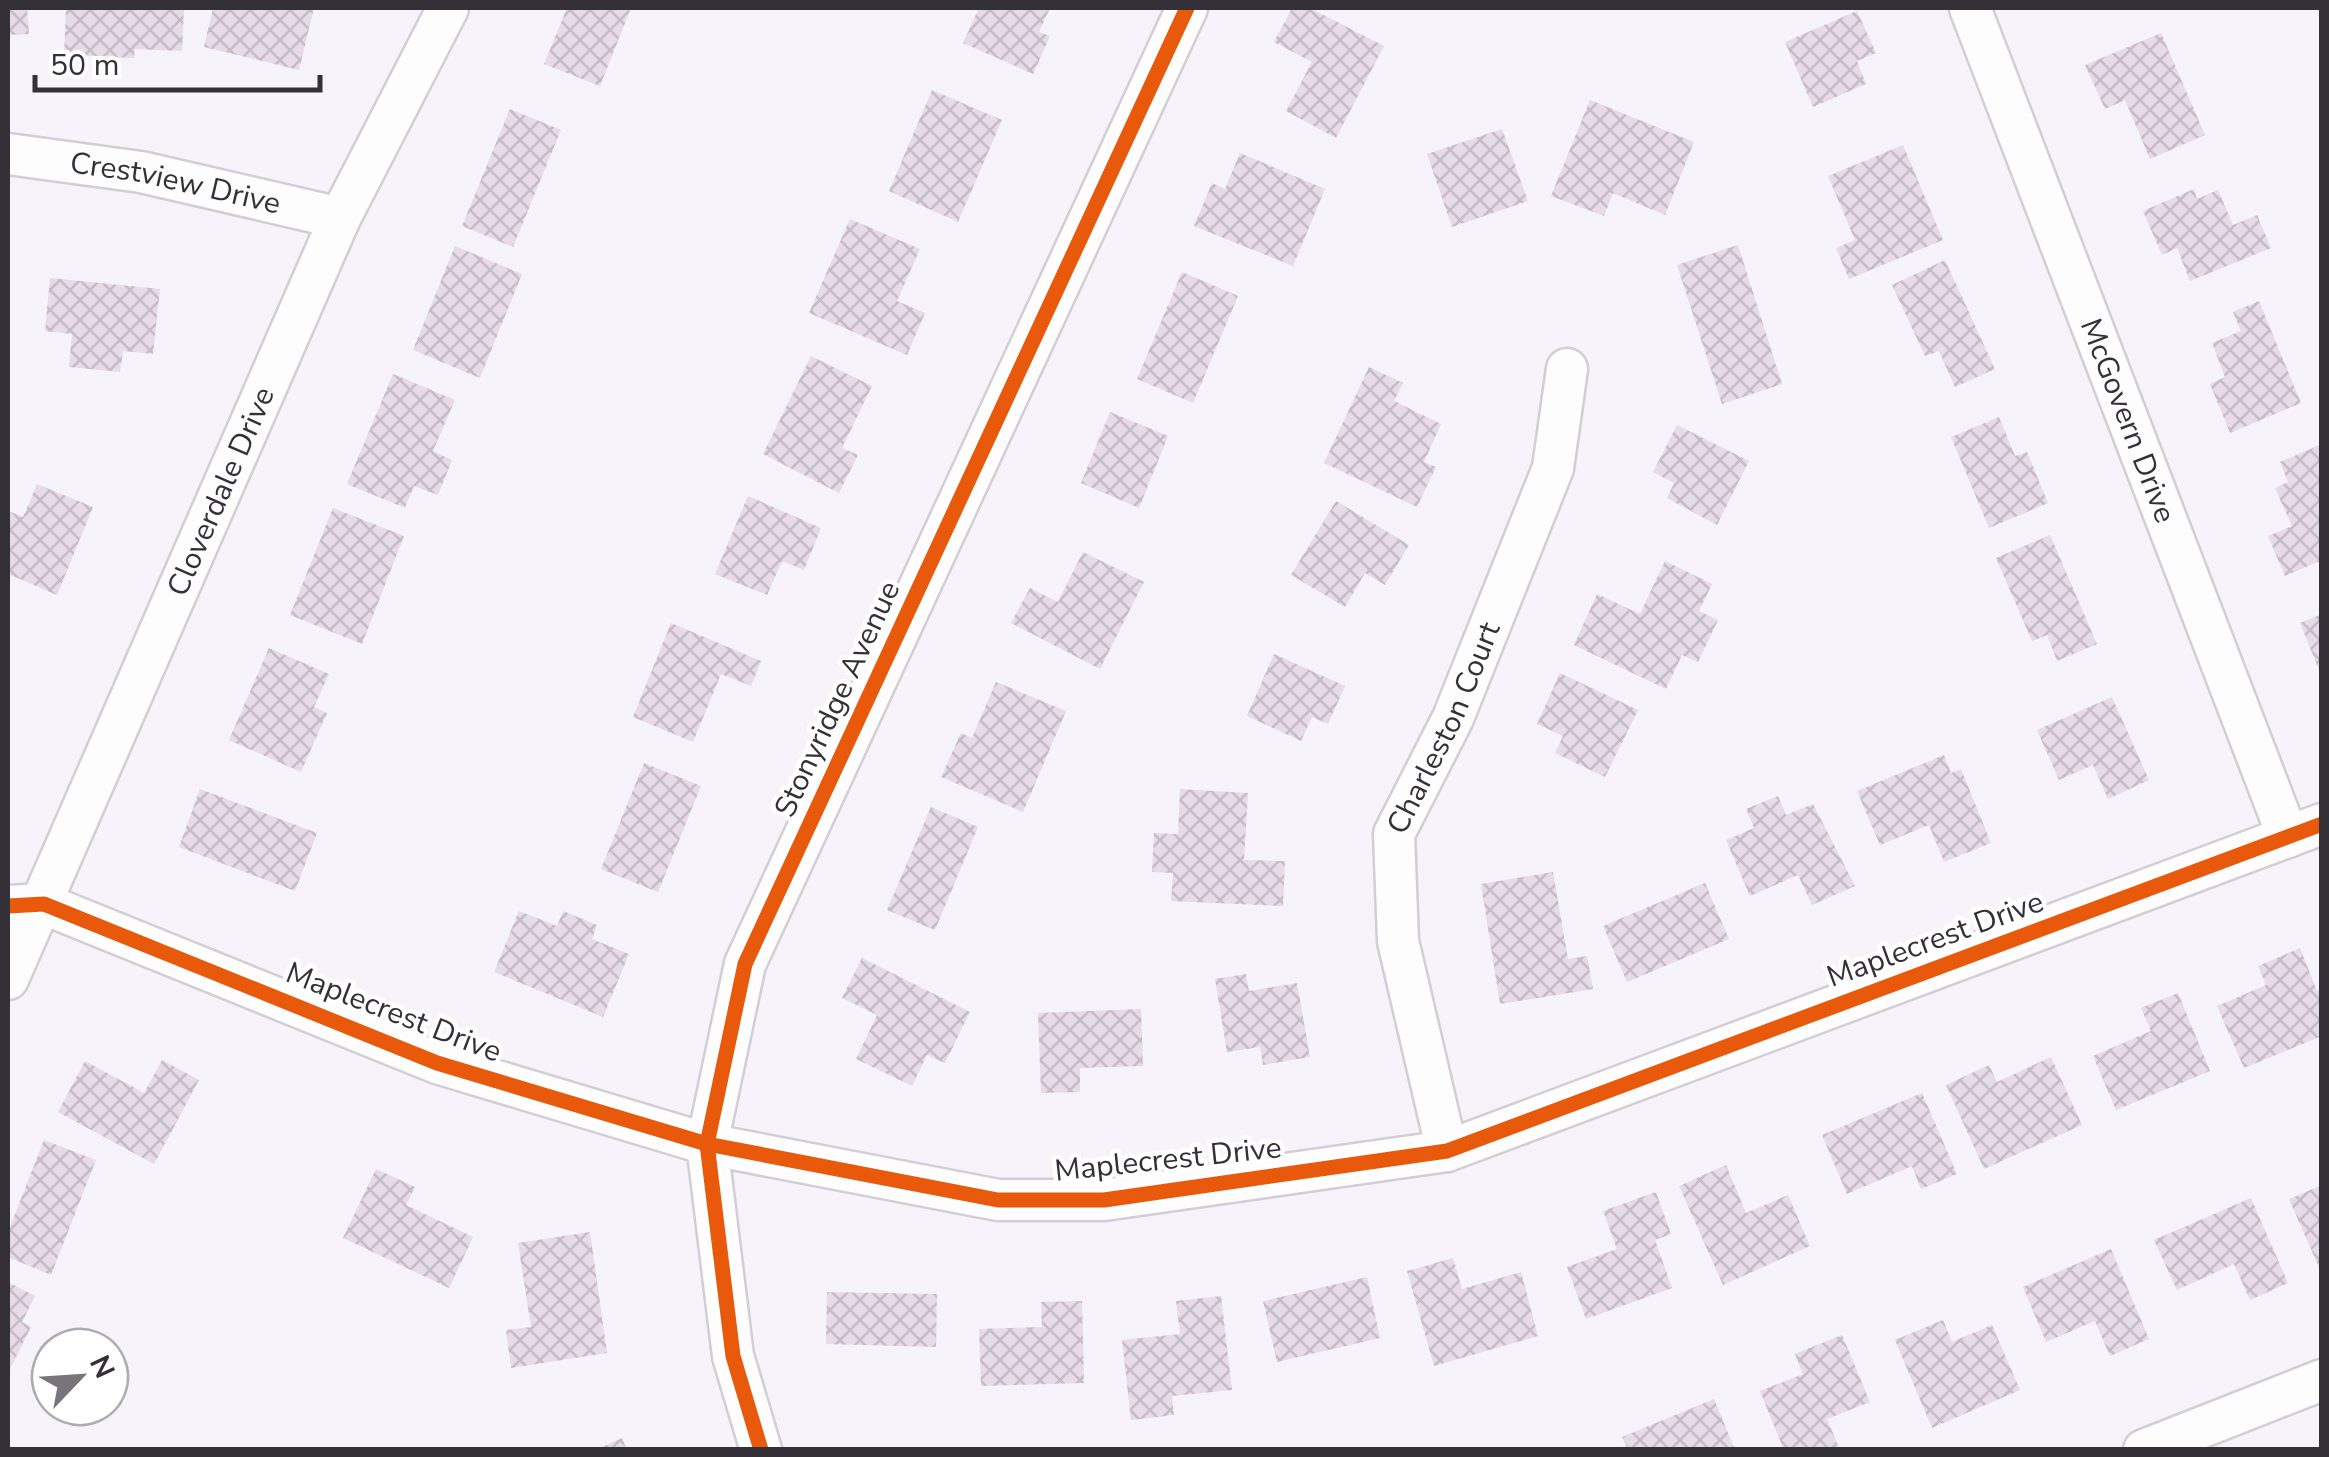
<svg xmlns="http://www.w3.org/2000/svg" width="2329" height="1457" viewBox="0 0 2329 1457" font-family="'Nunito Sans',sans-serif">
  <defs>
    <pattern id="building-cross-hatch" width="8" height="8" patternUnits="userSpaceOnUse" patternTransform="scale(2.5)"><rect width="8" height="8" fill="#e6dbe6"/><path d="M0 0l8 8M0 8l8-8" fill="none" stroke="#c6bcc6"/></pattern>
  </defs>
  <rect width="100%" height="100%" fill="#f6f3fa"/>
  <g fill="url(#building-cross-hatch)">
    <polygon points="8,8 27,8 29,34 8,35"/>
    <polygon points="66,8 184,8 182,51 135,49 134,58 64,55"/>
    <polygon points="213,8 314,8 299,70 204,47"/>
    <polygon points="567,8 631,8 600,86 544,64"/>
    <polygon points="979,8 1050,8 1039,32 1050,36 1033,74 963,43"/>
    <polygon points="1292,8 1310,8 1384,46 1336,138 1286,111 1312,62 1274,42"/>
    <polygon points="1857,11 1876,53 1857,61 1866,84 1813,107 1785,42"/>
    <polygon points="2161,33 2205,135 2150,159 2125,100 2105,109 2085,65"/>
    <polygon points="932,90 1002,120 958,222 889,191"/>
    <polygon points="1590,100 1694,142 1665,215 1613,193 1604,216 1551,196"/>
    <polygon points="510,109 561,130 513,247 462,226"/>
    <polygon points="1502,129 1528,201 1452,227 1427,154"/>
    <polygon points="1903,145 1943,240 1849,279 1836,248 1855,240 1828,176"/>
    <polygon points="1240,153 1325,189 1293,266 1194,226 1212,183 1225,189"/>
    <polygon points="2194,189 2197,199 2218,190 2233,225 2257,215 2271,248 2190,281 2177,248 2162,255 2143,211"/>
    <polygon points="850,219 920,249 897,301 925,313 907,355 809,313"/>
    <polygon points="1738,245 1782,384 1722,404 1677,265"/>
    <polygon points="455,246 522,274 480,378 413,350"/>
    <polygon points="1945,260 1995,369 1955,387 1939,351 1925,356 1892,285"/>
    <polygon points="1182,272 1238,296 1193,403 1137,379"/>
    <polygon points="50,278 160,289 153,354 123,351 120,372 69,367 72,334 45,331"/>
    <polygon points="2259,301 2301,403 2230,433 2210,384 2225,377 2212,343 2241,331 2233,312"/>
    <polygon points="811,356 872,386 842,448 858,455 839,493 763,454"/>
    <polygon points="1369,367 1403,383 1394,401 1441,424 1424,462 1436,467 1417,507 1324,463"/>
    <polygon points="393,374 455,400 433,451 452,460 438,495 414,486 405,508 347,484"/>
    <polygon points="1110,412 1168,436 1139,508 1081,483"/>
    <polygon points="1999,417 2015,456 2027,452 2048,503 1989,528 1951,437"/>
    <polygon points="1677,425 1749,461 1717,525 1667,498 1674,483 1653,472"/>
    <polygon points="2322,444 2322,560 2285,576 2268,536 2292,526 2275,488 2288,482 2280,462"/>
    <polygon points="37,484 93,507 57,595 8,574 8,511 23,517"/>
    <polygon points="748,496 821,528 804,570 782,561 767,595 715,574"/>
    <polygon points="1336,501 1409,545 1385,585 1365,573 1345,607 1291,575"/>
    <polygon points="333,508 404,536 362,644 290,615"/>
    <polygon points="2050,535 2097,644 2057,661 2047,635 2032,641 1996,558"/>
    <polygon points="1083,552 1144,582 1100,669 1011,623 1030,588 1058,602"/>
    <polygon points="1665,561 1712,584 1699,611 1718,620 1698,662 1682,655 1666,689 1574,645 1597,594 1640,614"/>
    <polygon points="2322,614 2322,675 2321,675 2300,623"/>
    <polygon points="671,623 761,661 751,686 721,674 693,742 633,717"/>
    <polygon points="269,648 329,674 314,707 327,713 301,772 229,740"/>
    <polygon points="1274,654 1345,686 1328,724 1312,717 1301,741 1247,716"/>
    <polygon points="1560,673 1638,710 1605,777 1555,753 1563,736 1537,724"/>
    <polygon points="996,682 1066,711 1023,812 941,777 961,733 972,738"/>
    <polygon points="2112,697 2149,780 2108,799 2093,765 2059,780 2037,730"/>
    <polygon points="1944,755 1951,773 1961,769 1991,843 1944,862 1929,825 1880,845 1857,791"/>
    <polygon points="644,763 701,786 658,892 601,869"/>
    <polygon points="200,789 317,833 295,891 179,847"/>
    <polygon points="1180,789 1248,793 1244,860 1285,861 1283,906 1171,901 1173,873 1152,872 1154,833 1178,834"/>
    <polygon points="1778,796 1786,815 1813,804 1855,886 1812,905 1798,875 1750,896 1726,840 1754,828 1746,809"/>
    <polygon points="931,807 978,827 935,930 887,910"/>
    <polygon points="1553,872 1568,959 1587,956 1593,989 1500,1004 1481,884"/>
    <polygon points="1705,883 1729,939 1627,982 1603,926"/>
    <polygon points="519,911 557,926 563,911 597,925 592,939 629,954 603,1017 494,972"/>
    <polygon points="2300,948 2317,991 2322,989 2322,1036 2244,1068 2217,1006 2266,985 2258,966"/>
    <polygon points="862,958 970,1012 945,1063 927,1055 912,1086 856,1059 877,1015 842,998"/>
    <polygon points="1246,974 1249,991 1297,983 1310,1057 1263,1065 1260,1047 1227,1052 1215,979"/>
    <polygon points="2178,993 2210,1071 2116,1110 2093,1056 2151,1031 2141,1008"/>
    <polygon points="1141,1009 1143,1066 1080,1068 1080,1092 1041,1093 1038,1013"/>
    <polygon points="2051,1057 2082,1125 1984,1169 1946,1085 1989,1065 1997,1082"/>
    <polygon points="162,1060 199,1080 154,1164 58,1112 85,1061 144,1093"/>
    <polygon points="1922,1093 1957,1174 1921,1189 1912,1166 1847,1194 1822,1135"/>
    <polygon points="44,1140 96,1160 51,1275 8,1257 8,1232"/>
    <polygon points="1726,1165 1746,1213 1788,1195 1810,1246 1723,1285 1679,1186"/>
    <polygon points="376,1169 415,1187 406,1205 473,1237 449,1288 343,1238"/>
    <polygon points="2322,1185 2322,1274 2289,1199"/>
    <polygon points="1656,1192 1671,1234 1655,1240 1672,1288 1586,1319 1567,1267 1617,1249 1603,1211"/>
    <polygon points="2251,1198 2288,1283 2250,1300 2234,1264 2177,1290 2154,1240"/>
    <polygon points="590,1232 607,1353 511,1368 506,1330 531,1327 518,1243"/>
    <polygon points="2111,1249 2149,1339 2110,1356 2095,1321 2046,1342 2023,1287"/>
    <polygon points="1453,1258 1462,1289 1521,1272 1538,1336 1434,1366 1407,1271"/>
    <polygon points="1367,1277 1380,1338 1277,1362 1263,1301"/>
    <polygon points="8,1282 35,1296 22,1322 31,1327 8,1373"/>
    <polygon points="827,1292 937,1294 936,1347 826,1344"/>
    <polygon points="1221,1296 1232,1390 1172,1396 1174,1415 1131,1420 1122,1340 1180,1334 1176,1301"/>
    <polygon points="1082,1301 1084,1383 981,1386 979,1329 1042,1327 1041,1302"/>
    <polygon points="1943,1320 1952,1342 1992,1325 2020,1390 1932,1428 1895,1340"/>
    <polygon points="1842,1335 1870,1402 1827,1419 1840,1450 1784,1450 1760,1391 1803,1374 1795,1354"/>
    <polygon points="1714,1399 1735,1450 1628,1450 1622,1437"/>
    <polygon points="622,1438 627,1450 595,1450"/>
  </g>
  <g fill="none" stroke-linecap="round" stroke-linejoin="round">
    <defs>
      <g id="street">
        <path id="s1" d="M1970,8L2288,837"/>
        <path id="s2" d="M8,154L141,172L340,218"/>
        <polyline points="8,906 44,904 437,1063 707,1144 998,1200 1104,1200 1447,1151 2322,824"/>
        <path id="s3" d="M8,979L340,218L448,8"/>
        <path id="s4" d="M1447,1151L1398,941L1394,834L1453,718L1553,468L1567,369"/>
        <polyline points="761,1450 733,1356 707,1144 745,964 1187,8"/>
        <polyline points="2144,1450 2322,1380"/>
      </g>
    </defs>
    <use href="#street" stroke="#d1ced5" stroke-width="45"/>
    <use href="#street" stroke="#fefdfe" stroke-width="40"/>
    <defs>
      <g id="cycleway">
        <polyline points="8,906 44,904 437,1063 707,1144 998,1200 1104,1200 1447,1151 2322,824"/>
        <polyline points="761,1450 733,1356 707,1144 745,964 1187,8"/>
      </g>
    </defs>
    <use href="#cycleway" stroke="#fff" stroke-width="21"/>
    <use href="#cycleway" stroke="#e8590c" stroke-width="15"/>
  </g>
  <g text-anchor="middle" stroke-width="9" stroke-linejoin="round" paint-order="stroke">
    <g font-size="30" fill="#333038" stroke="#fff">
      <text dy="10" stroke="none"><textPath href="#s2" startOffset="170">Crestview Drive</textPath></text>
      <text dy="10" stroke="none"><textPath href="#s1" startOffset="442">McGovern Drive</textPath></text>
      <text dy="10" stroke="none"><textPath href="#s3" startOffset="532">Cloverdale Drive</textPath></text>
      <text transform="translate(837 699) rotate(-65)" y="10">Stonyridge Avenue</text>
      <text dy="10" stroke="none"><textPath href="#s4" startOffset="440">Charleston Court</textPath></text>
      <text transform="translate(1935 939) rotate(-20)" y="10">Maplecrest Drive</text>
      <text transform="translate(394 1012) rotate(21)" y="10">Maplecrest Drive</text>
      <text transform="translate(1168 1159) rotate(-6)" y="10">Maplecrest Drive</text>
    </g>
  </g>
  <rect width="2329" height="1457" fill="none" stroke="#333038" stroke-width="20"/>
  <g transform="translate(80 1377) rotate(65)"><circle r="48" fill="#ffffff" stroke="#adacaf" stroke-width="2.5"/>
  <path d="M0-8L18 38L0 25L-18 38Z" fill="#77747c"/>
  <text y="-15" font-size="28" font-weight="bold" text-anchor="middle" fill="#333038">N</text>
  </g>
  <path d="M35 75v15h285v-15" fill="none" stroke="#333038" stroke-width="5"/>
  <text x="50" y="75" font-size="30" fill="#333038" stroke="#ffffff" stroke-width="8" paint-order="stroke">50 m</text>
</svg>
